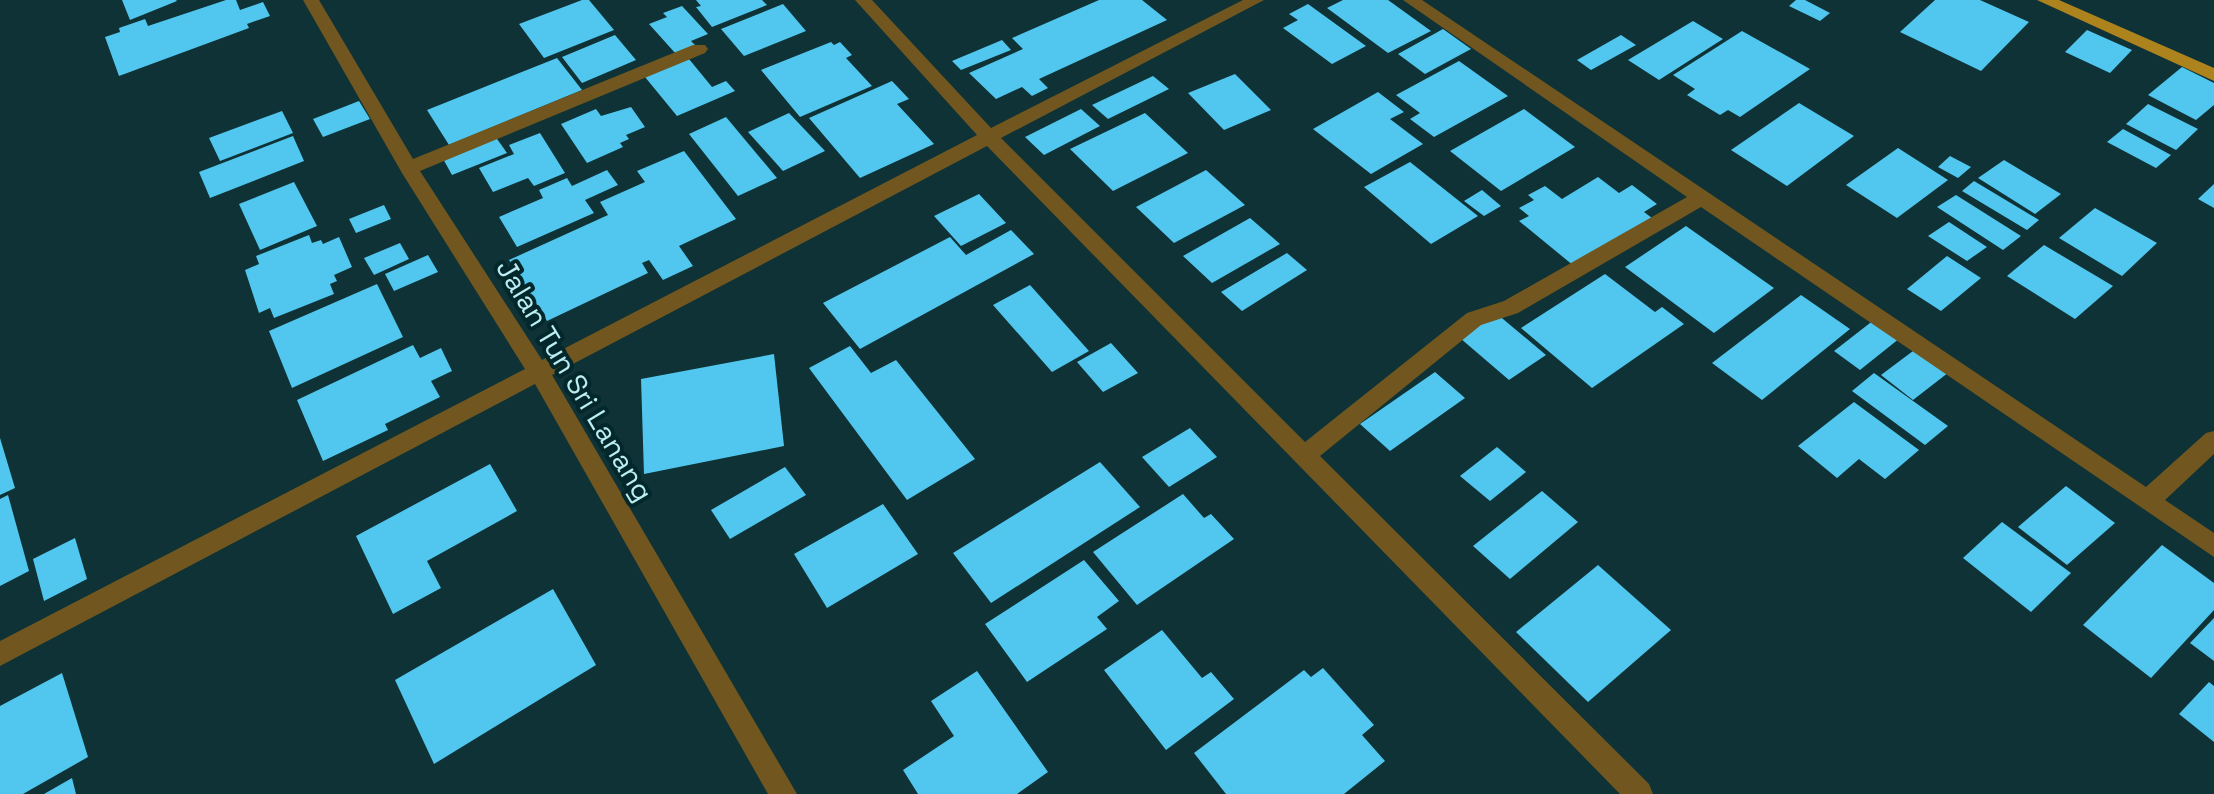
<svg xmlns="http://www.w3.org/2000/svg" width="2214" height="794" viewBox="0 0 2214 794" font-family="'Space Grotesk',sans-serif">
  <rect width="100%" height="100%" fill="#0e3235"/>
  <g fill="#51c7ef">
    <polygon points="122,0 176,0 177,1 130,20"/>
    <polygon points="226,0 236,0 240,10 263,2 270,16 247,24 249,28 119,76 105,37 120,32 119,28 145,19 148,26"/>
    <polygon points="582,0 589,0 614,30 544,58 519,24"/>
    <polygon points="696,0 762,0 767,5 712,27 696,7 701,6"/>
    <polygon points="1099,0 1142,0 1167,20 1039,79 1048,88 1032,96 1022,87 996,99 969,73 1023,49 1012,38"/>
    <polygon points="1343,0 1388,0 1431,31 1388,53 1327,8"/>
    <polygon points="1796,0 1805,0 1830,13 1820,21 1789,6"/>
    <polygon points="1935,0 1980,0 2029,22 1981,71 1900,32"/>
    <polygon points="783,4 806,31 744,56 721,29"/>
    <polygon points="1308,4 1366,46 1332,64 1283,28 1298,20 1289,14"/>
    <polygon points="682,6 708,34 691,41 696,46 676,54 649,24 667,17 663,13"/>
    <polygon points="1693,21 1723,39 1659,80 1628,60"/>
    <polygon points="1443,29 1471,49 1425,74 1398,54"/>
    <polygon points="2087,30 2132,50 2110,73 2065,52"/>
    <polygon points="1742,31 1810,69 1740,117 1728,110 1720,115 1687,95 1695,89 1673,75"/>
    <polygon points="615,35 636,60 582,83 562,57"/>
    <polygon points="1621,35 1636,45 1591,70 1577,60"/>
    <polygon points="1002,40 1011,50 961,70 952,61"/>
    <polygon points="831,42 834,45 840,42 852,55 846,58 872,86 800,117 761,70"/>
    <polygon points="557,58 582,90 449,145 427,110"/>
    <polygon points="689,59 712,87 726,81 735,91 677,116 645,77"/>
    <polygon points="1459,61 1508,96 1434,137 1410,119 1420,113 1396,95"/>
    <polygon points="2182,67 2214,83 2214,105 2196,120 2148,95"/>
    <polygon points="1235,74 1271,110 1224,130 1188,93"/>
    <polygon points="1153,76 1169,89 1108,119 1092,105"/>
    <polygon points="892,81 909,99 897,104 934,144 860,178 809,118"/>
    <polygon points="1378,92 1404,112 1390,119 1423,144 1371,174 1313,129"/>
    <polygon points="359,101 370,119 323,137 313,119"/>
    <polygon points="1799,103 1854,136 1787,186 1731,150"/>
    <polygon points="2148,104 2198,129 2176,150 2126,124"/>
    <polygon points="631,107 645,127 626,135 629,139 620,143 623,147 587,163 561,124 596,109 601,116"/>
    <polygon points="1081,109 1100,126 1044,155 1025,137"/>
    <polygon points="1524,109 1575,147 1501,191 1450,151"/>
    <polygon points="282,111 293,133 220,161 209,138"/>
    <polygon points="789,113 825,151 783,171 748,132"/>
    <polygon points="1145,113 1188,153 1113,191 1070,149"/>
    <polygon points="726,117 777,178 738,196 689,134"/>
    <polygon points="2123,129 2171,155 2156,168 2107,142"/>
    <polygon points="540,133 565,173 534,186 528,178 493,192 479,168 514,154 509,145"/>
    <polygon points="293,136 304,161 210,198 199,172"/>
    <polygon points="495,136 507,153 452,175 442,157"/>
    <polygon points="1898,148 1948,180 1897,218 1846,185"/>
    <polygon points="684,151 736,219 679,246 693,266 663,280 649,260 642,263 648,273 547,321 509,260 608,215 600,202 645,182 637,171"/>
    <polygon points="1950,156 1971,167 1958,178 1938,167"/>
    <polygon points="2004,160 2061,194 2035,214 1978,178"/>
    <polygon points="1410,162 1478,216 1431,244 1364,187"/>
    <polygon points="607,170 618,185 585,200 594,213 517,247 499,217 543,198 539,190 567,178 572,186"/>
    <polygon points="1206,170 1245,205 1174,243 1136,207"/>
    <polygon points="1598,177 1619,193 1632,185 1657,204 1644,212 1652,218 1574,266 1519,221 1529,216 1519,208 1534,200 1528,195 1545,186 1562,199"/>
    <polygon points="1974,181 2039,220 2027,230 1962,191"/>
    <polygon points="294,182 317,226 260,250 239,204"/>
    <polygon points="2214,184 2214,208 2198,199"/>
    <polygon points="1482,190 1501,206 1484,216 1464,201"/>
    <polygon points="979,194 1006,223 961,246 934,216"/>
    <polygon points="1956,195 2021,236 2003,250 1937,207"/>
    <polygon points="384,205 391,219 356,233 349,219"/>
    <polygon points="2095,208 2157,243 2122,276 2059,238"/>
    <polygon points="1250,218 1280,244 1212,283 1183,256"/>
    <polygon points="1949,222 1987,247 1967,261 1928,236"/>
    <polygon points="1686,226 1774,288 1714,333 1625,267"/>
    <polygon points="1011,230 1034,254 860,349 823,303 950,237 966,255"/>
    <polygon points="309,235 312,243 321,240 323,244 339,237 352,267 334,275 337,281 330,284 334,294 274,318 270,308 259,313 245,270 259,264 256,256"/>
    <polygon points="400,243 409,259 374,275 364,258"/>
    <polygon points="2044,245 2113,286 2075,319 2007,276"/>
    <polygon points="1287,253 1307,270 1242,311 1221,292"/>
    <polygon points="428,255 438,272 394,291 385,274"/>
    <polygon points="1947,256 1981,278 1941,311 1907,289"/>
    <polygon points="1605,274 1655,312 1662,307 1684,324 1592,388 1521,328"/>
    <polygon points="377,284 403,337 292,388 269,331"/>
    <polygon points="1030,285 1089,351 1052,372 993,305"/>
    <polygon points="1801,295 1850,329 1762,400 1712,363"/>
    <polygon points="1497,314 1546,355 1509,380 1460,338"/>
    <polygon points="1879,316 1905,334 1860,370 1834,351"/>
    <polygon points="1111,343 1138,373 1103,392 1077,362"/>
    <polygon points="413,345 420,358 441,348 452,371 431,381 440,397 385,424 388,430 323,461 297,400"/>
    <polygon points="1921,345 1953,369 1913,400 1881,375"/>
    <polygon points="850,346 871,373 896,360 975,459 907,500 809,368"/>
    <polygon points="774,354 784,446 644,474 641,379"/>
    <polygon points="1435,372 1465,398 1390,451 1360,424"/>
    <polygon points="1874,373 1948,426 1925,445 1852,391"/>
    <polygon points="1854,402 1919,450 1885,479 1859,459 1837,478 1798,446"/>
    <polygon points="1190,428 1217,457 1169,487 1142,457"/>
    <polygon points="0,438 15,488 0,495"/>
    <polygon points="1497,447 1526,472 1490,501 1460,476"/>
    <polygon points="1100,462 1140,507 991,603 953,553"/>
    <polygon points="490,464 517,511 427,561 441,588 393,614 356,536"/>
    <polygon points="785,467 806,495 730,539 711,510"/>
    <polygon points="2066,486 2115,523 2067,565 2018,527"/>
    <polygon points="1542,491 1578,522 1510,579 1473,546"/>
    <polygon points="1183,494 1204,518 1211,514 1234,539 1137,605 1093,552"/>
    <polygon points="8,495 29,571 0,586 0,499"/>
    <polygon points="883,504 918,554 827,608 794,554"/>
    <polygon points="2002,522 2071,573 2031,612 1963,558"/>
    <polygon points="75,538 87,579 44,601 33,559"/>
    <polygon points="2162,545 2214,583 2214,610 2151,678 2083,625"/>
    <polygon points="1084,560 1119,601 1097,617 1107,629 1027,682 985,624"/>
    <polygon points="1598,565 1671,630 1588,702 1516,632"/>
    <polygon points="553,589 596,665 434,764 395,680"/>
    <polygon points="2214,618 2214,661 2190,643"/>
    <polygon points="1162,630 1202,678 1211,672 1234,699 1166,750 1104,670"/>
    <polygon points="1323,668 1374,725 1362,735 1385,761 1344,794 1226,794 1194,753 1304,670 1311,677"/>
    <polygon points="977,671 1048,772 1017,794 918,794 903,770 954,736 931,701"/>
    <polygon points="62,673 88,757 23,794 0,794 0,706"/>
    <polygon points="2209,682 2214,686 2214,742 2179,714"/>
    <polygon points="72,778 76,794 44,794"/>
  </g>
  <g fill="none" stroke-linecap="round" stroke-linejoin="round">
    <polygon fill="#71571f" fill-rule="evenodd" points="303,0 319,0 413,159 693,45 705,45 708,49 705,53 420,171 542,360 977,135 855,0 872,0 991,128 1243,0 1264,0 1001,138 1305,442 1467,313 1504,301 1687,197 1403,0 1422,0 2146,487 2206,433 2214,431 2214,454 2165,500 2214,533 2214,557 1701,207 1518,313 1481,325 1320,456 1649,784 1653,794 1620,794 987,146 552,375 797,794 768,794 535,384 0,666 0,641 525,369 402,173"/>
    <polygon fill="#ad831e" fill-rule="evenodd" points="2037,0 2059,0 2214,68 2214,81"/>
  </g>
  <g text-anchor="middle" stroke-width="8" stroke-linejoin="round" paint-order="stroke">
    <g font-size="28" fill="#bcedf2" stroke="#03282b">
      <text transform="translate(575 380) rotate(59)" y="10">Jalan Tun Sri Lanang</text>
    </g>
  </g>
</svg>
